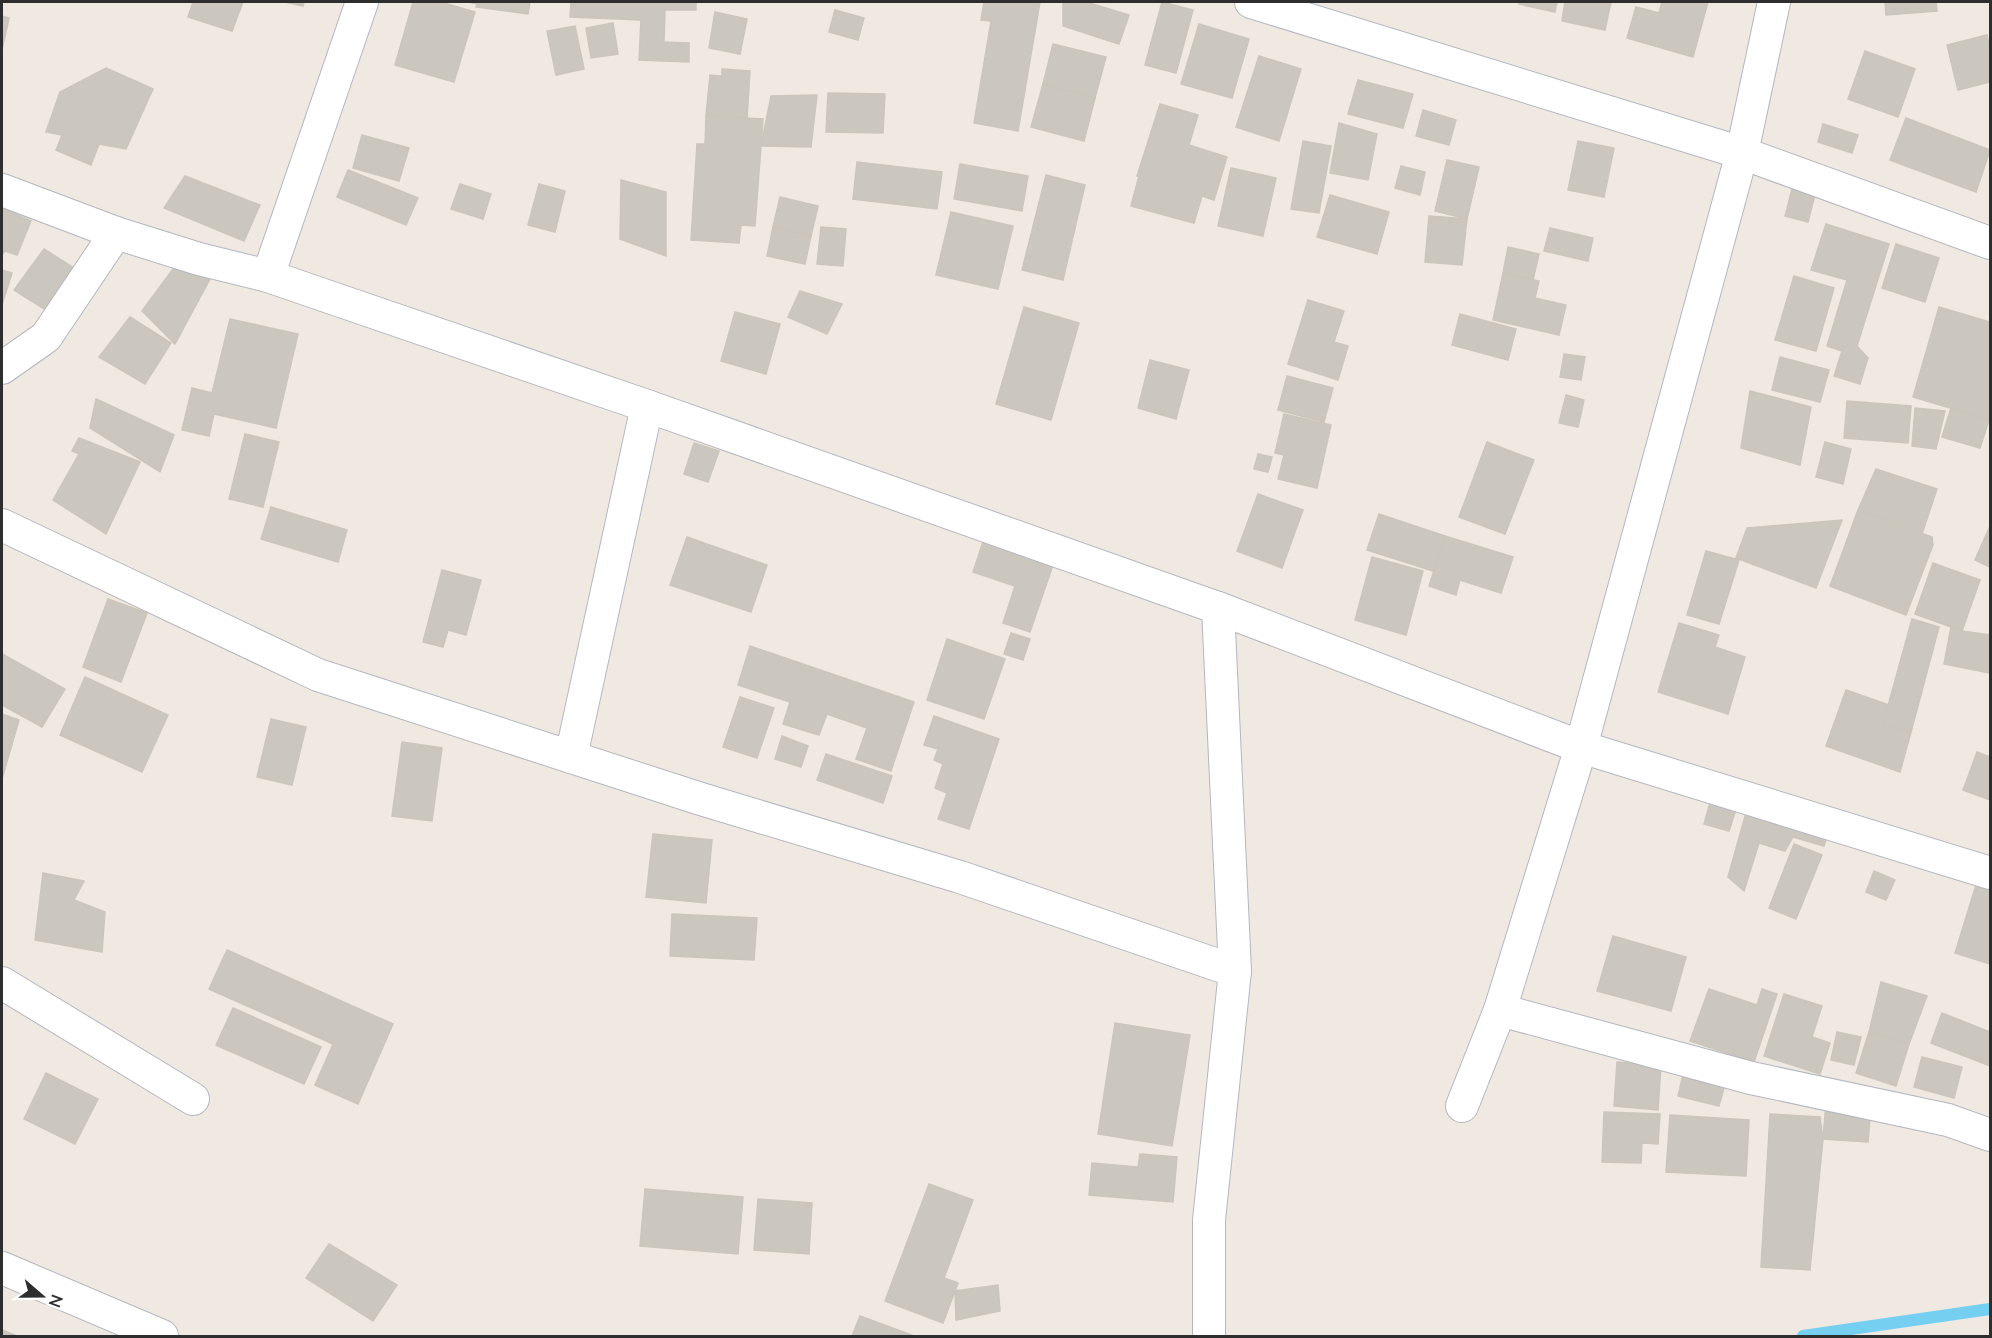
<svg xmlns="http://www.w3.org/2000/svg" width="1992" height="1338" viewBox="0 0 1992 1338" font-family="Lato,sans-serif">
  <rect width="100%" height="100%" fill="#efe9e1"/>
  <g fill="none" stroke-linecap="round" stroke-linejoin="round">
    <polyline stroke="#75cff0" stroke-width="12" points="1803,1336 1990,1309"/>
  </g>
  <g fill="#cbc7bf" stroke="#cbc5ba" stroke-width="1.5">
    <polygon points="193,2 243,2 232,31 188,17"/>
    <polygon points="285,2 304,2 303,6"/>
    <polygon points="413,2 441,2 475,12 454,82 395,65"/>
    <polygon points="469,2 530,2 528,14 476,7 477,4"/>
    <polygon points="571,2 696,2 696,10 665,10 664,42 689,43 689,62 639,60 641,20 570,17"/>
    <polygon points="984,2 1040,2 1018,131 974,123 991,21 981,20"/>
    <polygon points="1063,2 1086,2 1129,15 1119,44 1063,26"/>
    <polygon points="1162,2 1193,10 1176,73 1145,65"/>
    <polygon points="1520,2 1557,2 1555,12 1519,4"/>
    <polygon points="1565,2 1611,2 1605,30 1562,21"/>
    <polygon points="1662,2 1708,2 1693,57 1627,38 1636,7 1659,13"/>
    <polygon points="1885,2 1936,2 1937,11 1886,15"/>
    <polygon points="835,10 864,18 858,40 829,32"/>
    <polygon points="715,12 747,19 740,54 709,48"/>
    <polygon points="2,16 9,18 2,50"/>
    <polygon points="613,23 618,54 591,58 586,28"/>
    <polygon points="1199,24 1249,39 1232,98 1181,84"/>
    <polygon points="575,26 584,69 556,75 547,31"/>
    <polygon points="1987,35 1990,49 1990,82 1958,90 1947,45"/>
    <polygon points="1053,44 1106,57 1095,98 1043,84"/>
    <polygon points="1865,51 1915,69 1898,117 1848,99"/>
    <polygon points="1259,56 1301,69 1279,141 1236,127"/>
    <polygon points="106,68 153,89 126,149 99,144 91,165 56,150 62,135 46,132 60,92"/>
    <polygon points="722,69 750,71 747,118 706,116 710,75 722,76"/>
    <polygon points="1358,80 1413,94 1403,128 1348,114"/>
    <polygon points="1043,84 1095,98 1084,141 1031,127"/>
    <polygon points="828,93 885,94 883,133 826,132"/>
    <polygon points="817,95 811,147 761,146 771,96"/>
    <polygon points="1160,104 1198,115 1189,145 1227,157 1214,200 1202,196 1194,223 1131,206 1139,176 1137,176"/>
    <polygon points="1423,110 1456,120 1449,145 1416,136"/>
    <polygon points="706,116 763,119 755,226 741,225 739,243 691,240 697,144 705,144"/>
    <polygon points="1906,118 1990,150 1976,192 1890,160"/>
    <polygon points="1339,123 1377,134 1368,180 1330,173"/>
    <polygon points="1823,124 1858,135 1852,153 1818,142"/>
    <polygon points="362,135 409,148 399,181 353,168"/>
    <polygon points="1303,141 1331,146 1319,213 1291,209"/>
    <polygon points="1578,141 1614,148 1604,197 1568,190"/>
    <polygon points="1447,160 1479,167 1467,219 1435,211"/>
    <polygon points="857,162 942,172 937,209 853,199"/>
    <polygon points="960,164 1028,176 1022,211 954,199"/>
    <polygon points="1401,166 1425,172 1420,195 1395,188"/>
    <polygon points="1231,168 1276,178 1263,236 1218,226"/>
    <polygon points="348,170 418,198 406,225 337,197"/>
    <polygon points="1046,175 1085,185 1063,280 1022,270"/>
    <polygon points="185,176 260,205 244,241 164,208"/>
    <polygon points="1795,178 1818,183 1808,222 1785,216"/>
    <polygon points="621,180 666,192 666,256 620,239"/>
    <polygon points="460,184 491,194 483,219 451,209"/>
    <polygon points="539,184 565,191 555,232 528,225"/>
    <polygon points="1330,195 1389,212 1377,254 1317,237"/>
    <polygon points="780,197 818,206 811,236 773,227"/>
    <polygon points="2,208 31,221 17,255 5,251 2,255"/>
    <polygon points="951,212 1013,226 998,289 936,275"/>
    <polygon points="1429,216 1467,219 1462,265 1425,262"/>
    <polygon points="1826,224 1889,244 1857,346 1868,358 1860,384 1834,376 1842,351 1827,346 1847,280 1811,270"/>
    <polygon points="773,227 811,236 805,264 767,256"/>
    <polygon points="821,227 846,229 843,266 817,264"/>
    <polygon points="1550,228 1593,238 1588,261 1544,251"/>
    <polygon points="1896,244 1939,258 1925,302 1882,288"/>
    <polygon points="1508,247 1539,254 1533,280 1503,273"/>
    <polygon points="44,249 77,270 49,312 14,290"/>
    <polygon points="179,261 210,279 175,344 142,311"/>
    <polygon points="2,270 12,273 2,305"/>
    <polygon points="1503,273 1539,281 1535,298 1566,305 1559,335 1493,320"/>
    <polygon points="1794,276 1834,288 1816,351 1775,340"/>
    <polygon points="800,291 842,304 827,334 788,317"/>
    <polygon points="1308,300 1344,311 1334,342 1348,346 1338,380 1288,364"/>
    <polygon points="1024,307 1079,323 1051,420 996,404"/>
    <polygon points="1939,307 1990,322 1990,420 1913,397"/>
    <polygon points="735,312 780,324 766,374 721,361"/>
    <polygon points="1460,314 1516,329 1508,360 1452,345"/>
    <polygon points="130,317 171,343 145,384 99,357"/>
    <polygon points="230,319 298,334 276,428 214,414 209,436 182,430 192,388 212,393"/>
    <polygon points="1564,354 1585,357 1581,380 1560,377"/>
    <polygon points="1780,357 1829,370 1820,402 1772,390"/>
    <polygon points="1150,360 1189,370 1176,419 1138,408"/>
    <polygon points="1287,376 1333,388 1324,422 1278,410"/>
    <polygon points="1750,391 1811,407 1800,465 1741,448"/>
    <polygon points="1566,395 1584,400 1578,427 1559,423"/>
    <polygon points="96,399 174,435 160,472 90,428"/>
    <polygon points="1847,401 1911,406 1908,443 1844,438"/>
    <polygon points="1915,408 1945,411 1936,449 1912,446"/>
    <polygon points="1951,408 1989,420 1980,448 1942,437"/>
    <polygon points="1284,414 1331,425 1317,488 1278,479 1284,455 1275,453"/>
    <polygon points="245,434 279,442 263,507 229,499"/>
    <polygon points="79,438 140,462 106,534 53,500 79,454 72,451"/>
    <polygon points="1487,442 1534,460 1505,534 1459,517"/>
    <polygon points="1825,442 1851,449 1843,484 1816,477"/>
    <polygon points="694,443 719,451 708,482 684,474"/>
    <polygon points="1258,454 1272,457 1268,472 1254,469"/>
    <polygon points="1876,469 1937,489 1922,534 1858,510"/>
    <polygon points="1258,494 1303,510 1282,568 1237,551"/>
    <polygon points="271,507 347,530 338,562 261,539"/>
    <polygon points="1858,510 1932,537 1933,545 1906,615 1830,586"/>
    <polygon points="1379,514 1445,536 1433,571 1367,550"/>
    <polygon points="1842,520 1816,588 1736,558 1747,528"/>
    <polygon points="1990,526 1990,567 1975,560"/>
    <polygon points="1445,536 1513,557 1501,593 1460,580 1456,595 1429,586"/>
    <polygon points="687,537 767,565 751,612 670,585"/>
    <polygon points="983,542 1053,565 1030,632 1003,623 1015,586 973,572"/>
    <polygon points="1706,551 1739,560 1719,624 1687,615"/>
    <polygon points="1372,557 1423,571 1406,635 1355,620"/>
    <polygon points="1933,563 1980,580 1962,631 1915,614"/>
    <polygon points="442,570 481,580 466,635 448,630 443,647 423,642"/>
    <polygon points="108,599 147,613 121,682 83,667"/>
    <polygon points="1912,619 1939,627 1911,732 1883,724"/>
    <polygon points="1679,623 1719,635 1715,647 1745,657 1728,714 1658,692"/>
    <polygon points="1951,627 1962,631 1990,635 1990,673 1944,664"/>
    <polygon points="1011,633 1030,639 1023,660 1004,654"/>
    <polygon points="947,639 1005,659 984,719 927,700"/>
    <polygon points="750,646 914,702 891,771 856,759 867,728 827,714 819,735 783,724 790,702 738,685"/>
    <polygon points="2,654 65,689 42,727 2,705"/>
    <polygon points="85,677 168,715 142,772 60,735"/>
    <polygon points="1846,690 1889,705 1883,724 1911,732 1900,772 1826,746"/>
    <polygon points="740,697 774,708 757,758 723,747"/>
    <polygon points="2,714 19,720 2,779"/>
    <polygon points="934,716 999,739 969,829 938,819 947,793 935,788 943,764 934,760 938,749 924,745"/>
    <polygon points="271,719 306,727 292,785 257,777"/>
    <polygon points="782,736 808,746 801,767 775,759"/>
    <polygon points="402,742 442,748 432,821 392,816"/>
    <polygon points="1977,752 1990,757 1990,800 1963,790"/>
    <polygon points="826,754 892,776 883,803 817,780"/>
    <polygon points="1713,792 1739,800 1729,831 1704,824"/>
    <polygon points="1749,802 1830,825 1824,846 1793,837 1785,851 1759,843 1744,891 1728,877"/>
    <polygon points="653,834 712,840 706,903 646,897"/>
    <polygon points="1794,844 1822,855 1796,919 1769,908"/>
    <polygon points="1874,871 1895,880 1886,900 1866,892"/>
    <polygon points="43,873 84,881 74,900 105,912 102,952 35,940"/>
    <polygon points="1976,885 1990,889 1990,964 1955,953"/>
    <polygon points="672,914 757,918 754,960 670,956"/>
    <polygon points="1613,936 1686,957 1671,1011 1597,991"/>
    <polygon points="227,950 393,1024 358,1104 315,1085 333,1044 209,989"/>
    <polygon points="1881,982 1927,996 1909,1044 1869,1032"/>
    <polygon points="1709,989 1757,1005 1762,989 1777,994 1754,1062 1690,1041"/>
    <polygon points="1784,994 1822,1006 1812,1037 1830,1043 1820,1074 1764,1056"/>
    <polygon points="233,1008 321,1047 304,1084 216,1045"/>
    <polygon points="1942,1013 1990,1032 1990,1066 1931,1043"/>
    <polygon points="1115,1023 1190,1035 1172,1146 1098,1134"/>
    <polygon points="1837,1032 1861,1037 1854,1065 1831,1060"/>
    <polygon points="1869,1032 1909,1044 1896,1086 1856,1073"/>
    <polygon points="1922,1057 1962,1067 1954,1098 1914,1087"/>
    <polygon points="1617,1062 1661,1065 1658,1110 1614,1106"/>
    <polygon points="1684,1070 1726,1081 1719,1106 1678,1096"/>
    <polygon points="46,1073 98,1099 75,1144 24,1119"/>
    <polygon points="1826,1103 1871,1107 1868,1142 1823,1139"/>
    <polygon points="1604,1112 1660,1114 1658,1144 1642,1143 1641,1163 1602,1162"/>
    <polygon points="1770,1114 1820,1117 1823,1139 1810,1270 1761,1267"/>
    <polygon points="1670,1115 1749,1120 1746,1176 1666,1172"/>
    <polygon points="1140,1154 1177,1157 1173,1202 1089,1195 1092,1163 1138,1167"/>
    <polygon points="929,1184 973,1200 944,1278 958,1283 943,1323 885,1301"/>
    <polygon points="645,1189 743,1197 738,1254 640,1246"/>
    <polygon points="758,1199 812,1203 809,1254 754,1250"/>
    <polygon points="329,1244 397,1285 373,1321 306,1278"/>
    <polygon points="998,1285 1000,1311 956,1320 955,1291"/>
    <polygon points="860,1316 914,1336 852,1336"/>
    <polygon points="2,1330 17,1336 2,1336"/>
  </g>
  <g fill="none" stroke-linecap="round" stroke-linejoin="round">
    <defs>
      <g id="minor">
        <polyline points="1251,2 1742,153 1990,243"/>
        <polyline points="2,190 116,233 199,259 268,276 647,406 1218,608 1581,747 1990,873"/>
        <polyline points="268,276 362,2"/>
        <polyline points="2,368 46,337 116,233"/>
        <polyline points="2,525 318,675 701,799 960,877 1235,971"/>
        <polyline points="571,757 647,406"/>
        <polyline points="2,983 193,1099"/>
        <polyline points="1500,1010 1751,1078 1948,1120 1990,1135"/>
        <polyline points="1462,1106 1500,1010 1581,747 1742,153 1774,2"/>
        <polyline points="2,1268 162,1336"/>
        <polyline points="1209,1336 1209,1220 1235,971 1218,608"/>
      </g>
    </defs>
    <use href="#minor" stroke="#b4b7c1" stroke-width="34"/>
    <use href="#minor" stroke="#fff" stroke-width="32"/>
  </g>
  <rect width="1992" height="1338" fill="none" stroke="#2e2e2e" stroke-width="6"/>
  <g transform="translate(42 1296) rotate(110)" stroke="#ffffff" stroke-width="4.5" paint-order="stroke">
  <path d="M0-4.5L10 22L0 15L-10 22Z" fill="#2e2e2e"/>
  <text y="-9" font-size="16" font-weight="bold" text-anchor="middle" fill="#2e2e2e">N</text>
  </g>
</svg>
